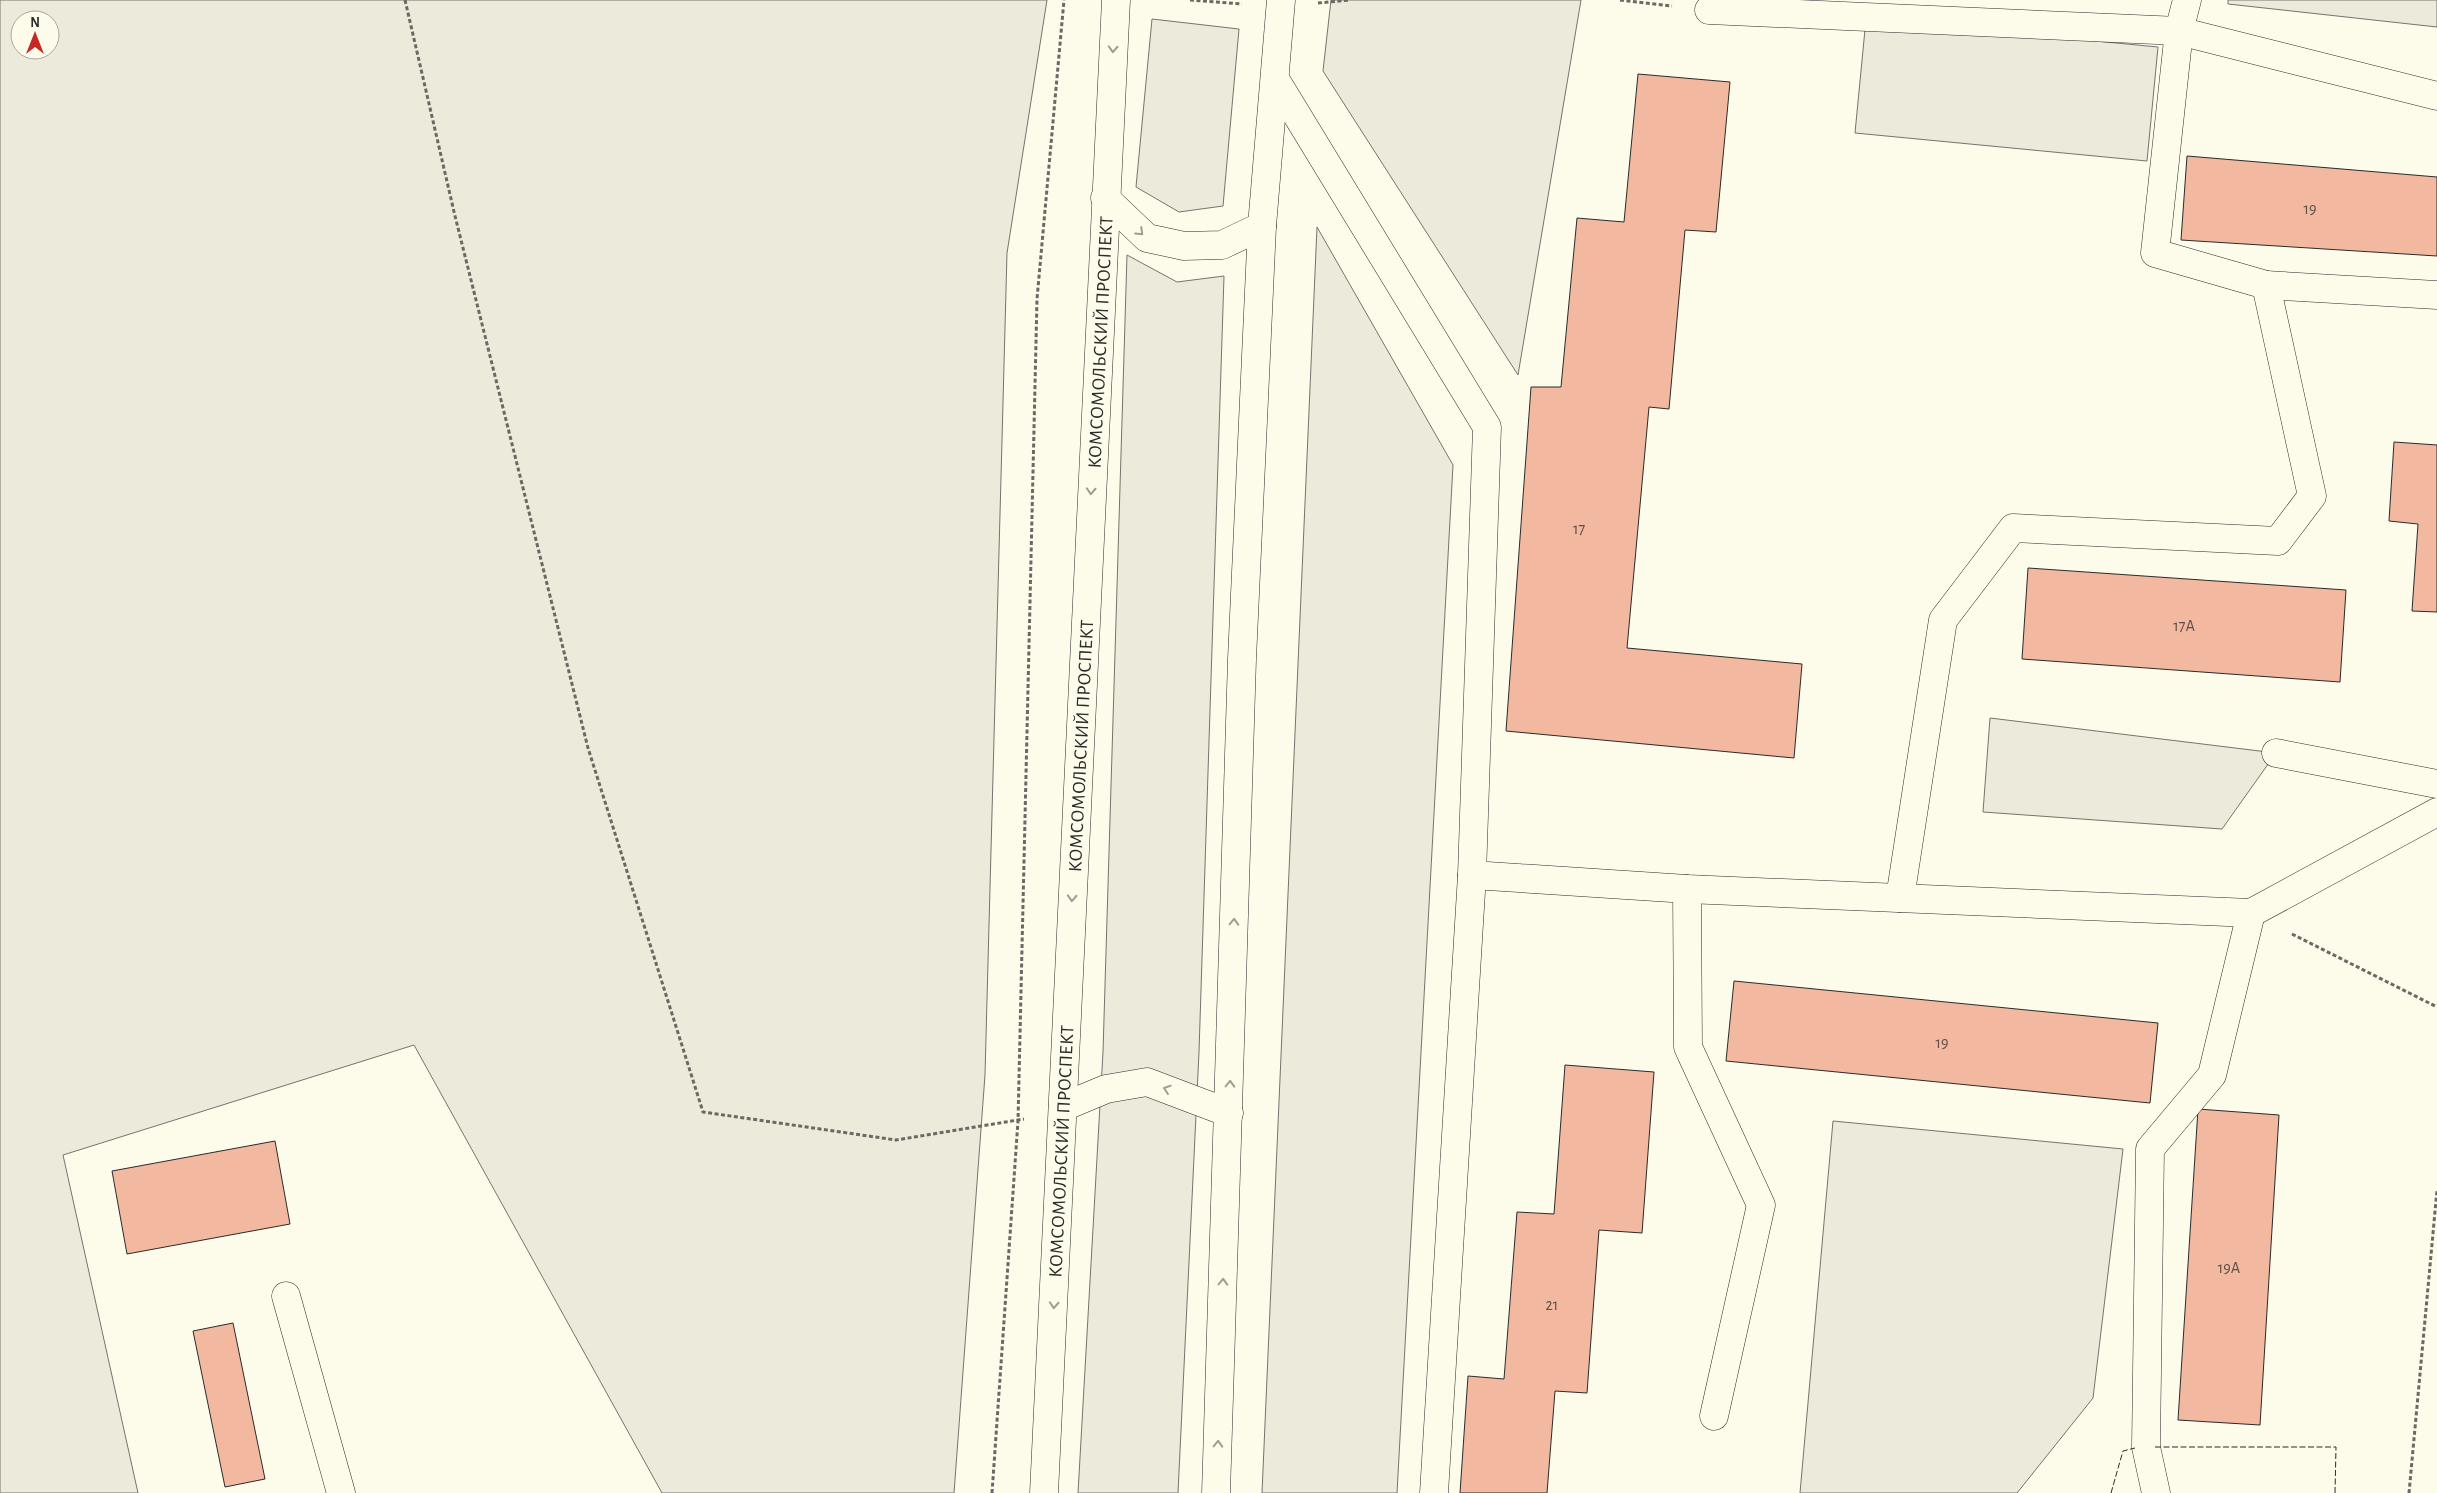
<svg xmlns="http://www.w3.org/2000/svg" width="2437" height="1493" viewBox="0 0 2437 1493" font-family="'Alegreya Sans',sans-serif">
  <rect width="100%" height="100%" fill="#fdfbea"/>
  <g fill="#ecebdb" stroke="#74746e" fill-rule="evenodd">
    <path d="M0,0H1047L1007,253L985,1075L954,1493H662L414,1045L63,1155L138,1493H0ZM20,20H50V50H20Z"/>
    <polygon points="1331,0 1581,0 1518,375 1323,71"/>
    <polygon points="1152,19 1239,29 1223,206 1179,212 1136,187"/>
    <polygon points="1317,227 1453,465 1397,1493 1262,1493"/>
    <polygon points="1127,255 1177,282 1224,276 1199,1052 1178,1493 1078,1493 1103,1052"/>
    <polygon points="1833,1121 2123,1149 2093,1398 2017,1493 1800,1493"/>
  </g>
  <g fill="#eceadb" stroke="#74746e">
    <polygon points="2228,0 2437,0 2437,27 2228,4"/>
    <polygon points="1866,19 2158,47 2147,161 1855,133"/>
    <polygon points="1990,718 2276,753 2222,829 1983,812"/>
  </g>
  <g fill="#f2b8a0" stroke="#2b2b2b">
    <polygon points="1638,74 1730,82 1716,232 1685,230 1669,409 1649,407 1627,648 1802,664 1794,758 1506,731 1531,387 1561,387 1577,218 1624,222"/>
    <polygon points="2187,156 2437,177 2437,256 2181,240"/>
    <polygon points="2394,442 2437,445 2437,612 2412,611 2418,524 2389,521"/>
    <polygon points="2028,568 2346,590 2340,682 2022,659"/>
    <polygon points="1734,981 2158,1023 2150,1103 1726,1061"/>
    <polygon points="1565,1065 1654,1072 1642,1233 1599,1230 1587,1393 1555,1391 1547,1493 1460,1493 1468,1376 1504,1379 1517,1212 1554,1214"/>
    <polygon points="2198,1109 2279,1115 2260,1425 2178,1420"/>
    <polygon points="275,1141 290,1224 127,1254 112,1171"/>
    <polygon points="233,1323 265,1479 225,1487 193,1331"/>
  </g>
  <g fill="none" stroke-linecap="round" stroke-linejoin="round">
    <defs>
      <g id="minor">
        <polyline points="1709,10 2179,31 2437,96"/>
        <polyline points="1275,79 1487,427 1472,875 1434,1493"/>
        <polyline points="2266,285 2437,295"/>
        <polyline points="2276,753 2437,784"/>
        <polyline points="1472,875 1687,889 2251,913 2437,812"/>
        <polyline points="1687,889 1688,1047 1761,1205 1714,1416"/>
        <polyline points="1900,898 1943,620 2013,528 2278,541 2312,496 2266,285 2155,253 2179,31 2187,0"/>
        <polyline points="286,1296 341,1493"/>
        <polyline points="2156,1493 2146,1447 2150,1149 2212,1075 2251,913"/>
      </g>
      <g id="major">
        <polyline points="1105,198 1147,238 1184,246 1222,245 1262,226"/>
        <polyline points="1063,1107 1106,1089 1147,1082 1229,1113"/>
        <path id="s1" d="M1044,1493L1116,0"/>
        <polyline points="1216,1493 1242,659 1262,226 1281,0"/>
      </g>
    </defs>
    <use href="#minor" stroke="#2b2b2b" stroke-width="29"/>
    <use href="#major" stroke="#2b2b2b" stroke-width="29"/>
    <g stroke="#6a6964" stroke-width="3" stroke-dasharray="4 2.5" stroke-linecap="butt">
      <polyline points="405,0 455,216 588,748 703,1112 896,1140 1024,1119"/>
      <polyline points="1190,0 1242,4"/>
      <polyline points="1620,0 1672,6"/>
      <polyline points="1318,3 1350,0"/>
      <polyline points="2292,934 2437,1007"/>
      <polyline points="992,1493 1018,1121 1037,299 1064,0"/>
      <polyline points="2409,1493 2437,1190"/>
    </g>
    <use href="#minor" stroke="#fdfbea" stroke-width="28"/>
    <use href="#major" stroke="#fdfbea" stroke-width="28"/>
    <g stroke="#2b2b2b" stroke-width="1" stroke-dasharray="6 2.5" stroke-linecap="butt">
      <polyline points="2155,1447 2336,1447 2335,1493"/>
      <polyline points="2111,1493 2123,1451 2135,1448"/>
    </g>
  </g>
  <defs><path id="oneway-chevron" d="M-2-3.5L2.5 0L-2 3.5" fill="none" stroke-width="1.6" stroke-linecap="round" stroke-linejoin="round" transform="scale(1.25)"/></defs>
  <g stroke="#9e9d94">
    <use href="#oneway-chevron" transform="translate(1113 49) rotate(93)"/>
    <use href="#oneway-chevron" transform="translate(1140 232) rotate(44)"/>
    <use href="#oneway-chevron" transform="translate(1091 491) rotate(93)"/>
    <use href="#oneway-chevron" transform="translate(1072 898) rotate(93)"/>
    <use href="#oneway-chevron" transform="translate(1234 922) rotate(-88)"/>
    <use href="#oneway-chevron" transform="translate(1230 1084) rotate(-88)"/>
    <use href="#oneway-chevron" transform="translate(1167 1089) rotate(-161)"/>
    <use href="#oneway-chevron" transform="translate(1223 1282) rotate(-88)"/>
    <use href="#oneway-chevron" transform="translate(1054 1305) rotate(93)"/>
    <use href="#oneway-chevron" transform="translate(1218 1444) rotate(-88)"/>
  </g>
  <g text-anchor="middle" stroke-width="4" stroke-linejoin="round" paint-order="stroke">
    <g font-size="16" fill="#5d4e48">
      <text x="2310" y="214">19</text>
      <text x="1579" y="534">17</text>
      <text x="2184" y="631">17А</text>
      <text x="1942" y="1048">19</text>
      <text x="2229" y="1273">19А</text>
      <text x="1552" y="1310">21</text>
    </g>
    <g font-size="19" fill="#2b2b2b" stroke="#fdfbea">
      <text dy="7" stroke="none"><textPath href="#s1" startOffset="1152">КОМСОМОЛЬСКИЙ ПРОСПЕКТ</textPath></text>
      <text dy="7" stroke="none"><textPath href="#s1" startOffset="748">КОМСОМОЛЬСКИЙ ПРОСПЕКТ</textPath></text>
      <text dy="7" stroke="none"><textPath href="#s1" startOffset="342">КОМСОМОЛЬСКИЙ ПРОСПЕКТ</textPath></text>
    </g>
  </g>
  <g transform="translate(35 35)"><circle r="24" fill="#fdfbea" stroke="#a9a89e"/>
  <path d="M0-4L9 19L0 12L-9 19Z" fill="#c62828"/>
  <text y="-8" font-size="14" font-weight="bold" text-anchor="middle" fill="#2b2b2b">N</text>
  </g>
</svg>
